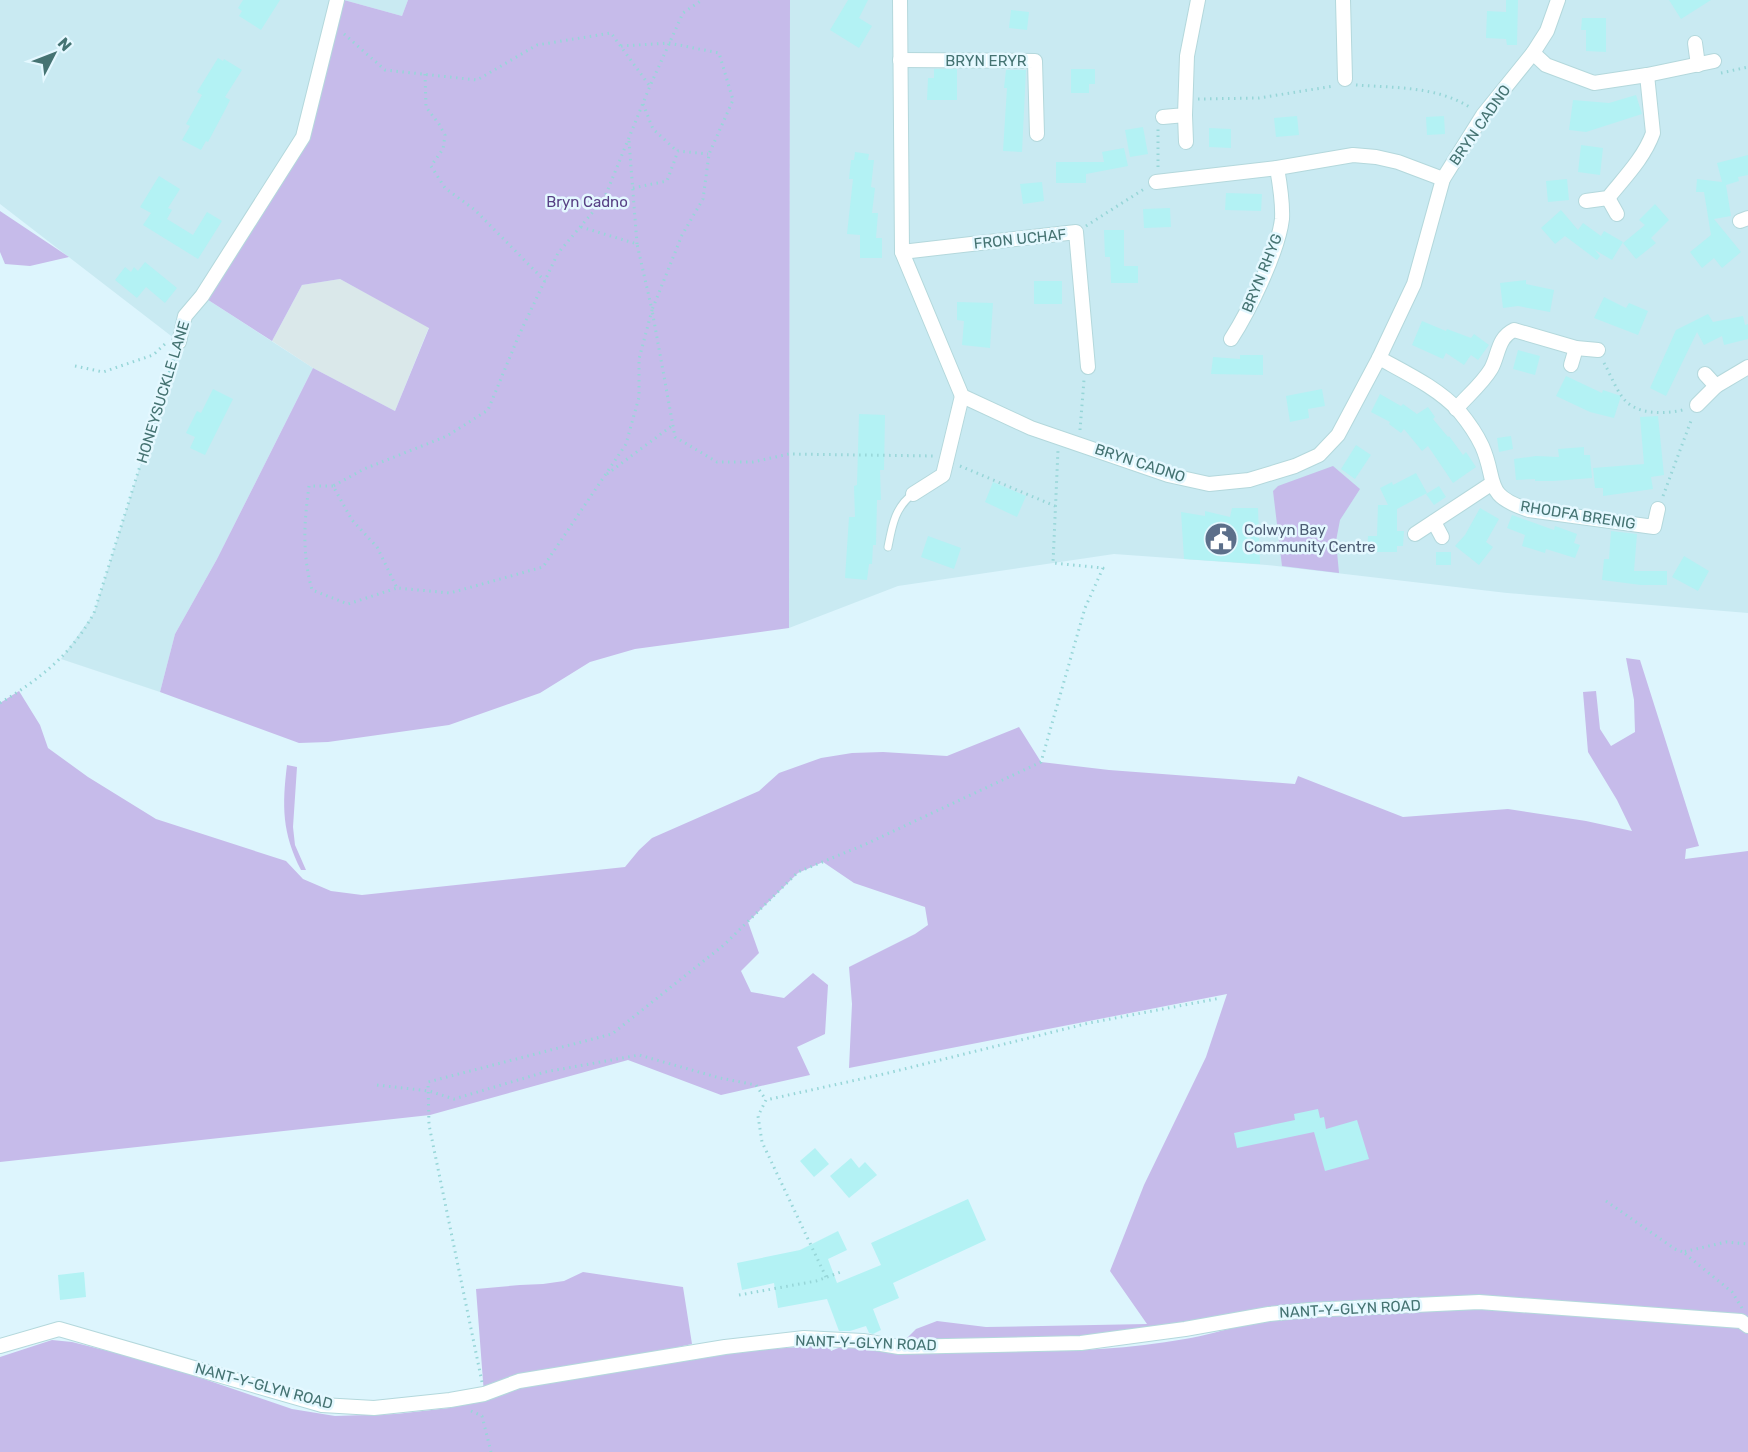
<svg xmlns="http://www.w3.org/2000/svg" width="1748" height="1452" viewBox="0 0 1748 1452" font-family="Rubik,sans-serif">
  <rect width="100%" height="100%" fill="#ddf5fd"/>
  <g fill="#c9eaf2">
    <polygon points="0,0 337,0 303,137 202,296 313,368 217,559 175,634 160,692 61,659 94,613 179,342 0,204"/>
    <polygon points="344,0 408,0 402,16"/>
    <polygon points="790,0 1748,0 1748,613 1507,593 1267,565 1114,554 898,586 789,628"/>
  </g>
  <polygon fill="#dae8ea" points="340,279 429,327 395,411 313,368 272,341 302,285"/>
  <g fill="#c6bbea">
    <polygon points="337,0 344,0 402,16 408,0 790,0 789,628 635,649 590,662 540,693 449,725 328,742 299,743 160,692 175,634 217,559 313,368 395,411 429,328 340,279 302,285 272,341 202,296 303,137"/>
    <polygon points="0,211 69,257 30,266 5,264 0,252"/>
    <polygon points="1333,466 1360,489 1340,520 1336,541 1339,573 1282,566 1273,491 1278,486"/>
    <path d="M1626,658L1640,660L1699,846L1686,849L1685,859L1748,851V1452H0V1357L52,1340L72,1342L160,1364L292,1409L335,1416L396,1414L449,1408L444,1401L484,1394L476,1289L520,1285L543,1284L564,1281L583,1272L683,1287L692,1344L519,1381L484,1395L486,1401L521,1388L753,1350L829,1345L831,1351L843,1346C957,1350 1072,1359 1185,1339C1204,1336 1224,1330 1243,1325L1148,1331L1050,1340L903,1342L916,1329L937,1321L986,1327L1147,1324L1110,1271L1144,1185L1206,1057L1227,994L849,1068L852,1004L849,967L915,934L928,925L925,907L854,883L823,862L798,873L748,922L759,953L741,971L751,992L784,998L813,973L828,985L825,1034L797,1047L810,1075L721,1095L628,1060L430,1115L0,1162V703L19,691L40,725L48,748L88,777L156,819L286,861L303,879L331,891L362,895L625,867L639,850L652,838L759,791L779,773L821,758L852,753L883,752L947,756L1019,727L1041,762L1109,770L1295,784L1298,776L1403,817L1508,809L1586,821L1632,831L1617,800L1588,752L1583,692L1596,691L1600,729L1611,746L1635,732L1634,700Z"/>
    <path d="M287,765L297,767L293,827L295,845L306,870H301C282,833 282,806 287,765Z"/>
  </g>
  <g fill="#b3f2f4">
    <polygon points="243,0 280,0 261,30 239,16 242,11 238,8"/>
    <polygon points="848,0 868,0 859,18 872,26 859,48 830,30"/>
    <polygon points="1506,0 1518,0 1517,45 1507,45 1506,39 1486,38 1487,11 1506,12"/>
    <polygon points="1669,0 1711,0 1681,19"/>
    <polygon points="1011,10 1029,12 1027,30 1009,28"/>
    <polygon points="1582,18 1606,18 1606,52 1586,51 1586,30 1581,30"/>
    <polygon points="218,58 223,61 224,59 242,70 225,97 230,100 225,110 208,142 206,141 201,150 182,140 190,126 186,124 202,95 197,92"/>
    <polygon points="934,69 957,69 957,100 927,100 928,78 934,78"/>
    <polygon points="1071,69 1095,69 1095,84 1089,84 1089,93 1071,93"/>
    <polygon points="1006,70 1026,70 1022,152 1003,151 1007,88 1004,88"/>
    <polygon points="1636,95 1642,114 1586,132 1569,130 1573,100 1609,103"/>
    <polygon points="1297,116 1299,135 1276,137 1274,118"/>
    <polygon points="1444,116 1445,134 1427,135 1426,117"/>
    <polygon points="1143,127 1148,154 1130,157 1125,130"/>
    <polygon points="1209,128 1231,129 1231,148 1209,147"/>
    <polygon points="1581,145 1603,148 1600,175 1578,172"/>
    <polygon points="1124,148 1128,166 1086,174 1086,183 1056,183 1056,162 1104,162 1102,152"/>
    <polygon points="855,152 869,154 868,160 874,160 871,187 875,188 872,213 878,213 876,238 882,238 882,258 860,258 860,235 847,234 853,179 849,179 851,160 854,160"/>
    <polygon points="1748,155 1748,175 1738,177 1739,181 1726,185 1731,216 1714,219 1741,252 1722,268 1714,258 1702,268 1690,252 1711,235 1704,192 1696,192 1697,179 1722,182 1717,163"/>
    <polygon points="159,176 180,189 168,208 172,210 167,219 193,235 207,212 222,221 198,259 143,225 151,213 140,207"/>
    <polygon points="1567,179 1569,200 1548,202 1546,181"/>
    <polygon points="1042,182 1044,201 1023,204 1020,184"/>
    <polygon points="1226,193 1262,194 1261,211 1225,210"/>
    <polygon points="1655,204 1669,220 1651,238 1656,243 1636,259 1623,243 1645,225 1639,220"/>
    <polygon points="1170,208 1171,227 1144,228 1143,209"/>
    <polygon points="1561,210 1578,230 1583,223 1601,236 1604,231 1623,242 1612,260 1595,250 1600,256 1597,260 1565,236 1555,244 1541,228"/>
    <polygon points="1104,230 1124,230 1124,266 1138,266 1138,283 1111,283 1110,257 1105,257"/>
    <polygon points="145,262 177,288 165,303 146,287 137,298 115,280 125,267 131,272 134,267 138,271"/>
    <polygon points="1526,280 1526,284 1554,290 1550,312 1518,306 1503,308 1500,283"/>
    <rect x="1034" y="281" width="28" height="23"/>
    <polygon points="1604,297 1626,308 1629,303 1648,311 1638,335 1594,318"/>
    <polygon points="957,302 993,303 990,348 962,345 964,321 957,320"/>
    <polygon points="1708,314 1713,322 1743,316 1745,325 1748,324 1748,339 1724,345 1722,336 1704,345 1697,332 1666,396 1650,388 1676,330"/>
    <polygon points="1422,321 1446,331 1447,329 1471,338 1474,334 1489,345 1478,360 1471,355 1464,365 1446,353 1443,359 1412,345"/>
    <polygon points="1518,350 1540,356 1535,375 1513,369"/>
    <polygon points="1240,355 1263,355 1263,375 1211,374 1213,357 1240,359"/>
    <polygon points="1566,376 1602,393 1603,390 1621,396 1614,418 1590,412 1556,396"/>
    <polygon points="213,389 233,399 205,455 190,448 195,437 186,433 197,411 201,413"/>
    <polygon points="1322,389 1325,406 1308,409 1309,418 1290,422 1286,396"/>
    <polygon points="1380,394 1401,406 1403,404 1417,414 1428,407 1435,417 1433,419 1448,437 1449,436 1463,455 1466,452 1476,467 1453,483 1428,446 1422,451 1404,429 1401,433 1389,424 1390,422 1371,412"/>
    <polygon points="859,414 885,415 884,470 880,470 881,500 877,500 876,545 873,545 872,564 869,564 867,580 845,578 849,517 855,517 854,486 857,485"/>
    <polygon points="1658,416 1664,475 1651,477 1653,489 1603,496 1603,488 1595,488 1593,468 1644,464 1640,417"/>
    <polygon points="1511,436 1513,449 1499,452 1497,438"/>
    <polygon points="1356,445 1371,455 1355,479 1341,469"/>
    <polygon points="1584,447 1584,455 1590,455 1592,478 1554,481 1535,481 1535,479 1516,480 1514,459 1536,456 1559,457 1558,449"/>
    <polygon points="1416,473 1427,493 1397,509 1397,531 1404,531 1403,546 1397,546 1397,552 1367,552 1368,536 1377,536 1378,505 1388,505 1380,488 1392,482 1393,485"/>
    <polygon points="993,482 1026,496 1017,517 985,502"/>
    <polygon points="1439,486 1446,497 1434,505 1426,494"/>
    <polygon points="1232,508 1258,508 1260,564 1184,559 1181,512 1205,516 1205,511 1230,517"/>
    <polygon points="1480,508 1499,519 1486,542 1493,547 1479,565 1455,546 1465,535"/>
    <polygon points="1512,515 1554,530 1555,526 1577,534 1574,543 1580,545 1575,558 1546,549 1545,553 1522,546 1525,535 1507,528"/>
    <polygon points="1611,531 1637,534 1634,571 1667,571 1667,585 1641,585 1602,580 1604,559 1609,559"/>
    <polygon points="928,536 961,548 954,569 921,557"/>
    <rect x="1436" y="552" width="15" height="13"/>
    <polygon points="1684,556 1709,571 1698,591 1672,577"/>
    <polygon points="1318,1109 1320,1118 1324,1117 1326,1129 1357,1120 1369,1159 1325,1171 1314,1132 1237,1148 1234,1133 1295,1120 1294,1114"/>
    <polygon points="815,1148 829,1164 814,1177 800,1161"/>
    <polygon points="851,1158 859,1168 865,1162 877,1175 849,1198 830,1176"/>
    <polygon points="968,1199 986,1240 893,1283 899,1298 873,1309 881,1330 873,1334 869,1333 866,1326 850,1331 839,1331 827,1299 778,1308 774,1283 742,1290 737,1263 800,1250 838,1231 847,1250 828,1259 837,1283 881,1265 871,1243"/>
    <polygon points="84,1272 86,1297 60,1300 58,1275"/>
  </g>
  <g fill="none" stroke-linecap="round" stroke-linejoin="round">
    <defs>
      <path id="service" d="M888,547C892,526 895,507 913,494"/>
      <g id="minor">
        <polyline points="900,0 902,252 962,396 1031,428 1168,475 1209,484 1249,480 1295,466 1319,455 1338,435 1379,358 1414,284 1443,179 1483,115 1533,53 1547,31 1558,0"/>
        <polyline points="1343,0 1345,79"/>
        <polyline points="1695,43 1698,65"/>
        <polyline points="1533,53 1546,65 1594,83 1647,75 1714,61"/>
        <polyline points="900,60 1035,61 1037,134"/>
        <polyline points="1185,115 1186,142"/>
        <polyline points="1163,117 1185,115 1187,56 1198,0"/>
        <polyline points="1156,182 1277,168 1353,155 1376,157 1398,162 1443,179"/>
        <polyline points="1608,198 1617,214"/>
        <path d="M1586,201L1608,198C1624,178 1644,158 1653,133L1647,75"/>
        <polyline points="1740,221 1748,218"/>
        <polyline points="902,252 1076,232 1088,367"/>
        <path d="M1231,339C1249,311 1278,252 1282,219C1283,202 1280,185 1277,168"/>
        <polyline points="179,342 185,316 202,296 303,137 337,0"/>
        <path d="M1379,358C1406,373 1438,388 1459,411C1468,422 1476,433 1482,446C1498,482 1482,495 1529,510L1654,527L1658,509"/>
        <polyline points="1571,365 1576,348"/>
        <polyline points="1705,374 1716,386"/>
        <polyline points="1697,405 1716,386 1748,367"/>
        <path d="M1456,409C1467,396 1482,384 1491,369C1499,355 1497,338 1514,330L1576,348L1598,350"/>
        <polyline points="913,494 943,475 962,396"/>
        <polyline points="1434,522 1442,537"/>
        <polyline points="1415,534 1491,484"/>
        <polyline points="0,1346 59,1329 322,1405 374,1408 450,1400 484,1394 519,1381 725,1347 804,1338 863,1341 899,1347 1081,1343 1185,1329 1269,1314 1310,1310 1479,1302 1741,1321 1748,1326"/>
      </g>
    </defs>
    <use href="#service" stroke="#b4d8dc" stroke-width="9"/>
    <use href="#minor" stroke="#b4d8dc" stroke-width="16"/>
    <g stroke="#97d6d8" stroke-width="3" stroke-dasharray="1.5 4.5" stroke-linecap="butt">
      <polyline points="344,34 385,70 477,80 537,45 611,33 649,85"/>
      <polyline points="621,46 669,43 719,53 733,100 709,154 703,199 682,235 652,310 675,437 717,462 753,462 789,454 935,456"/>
      <polyline points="1721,73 1748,67"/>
      <polyline points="425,74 426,107 439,124 445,135 443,149 431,166 445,188 475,210 545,281"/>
      <path d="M1356,85C1395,88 1437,86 1471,108"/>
      <polyline points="1198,99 1259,98 1334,86"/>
      <polyline points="643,104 653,129 677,151"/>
      <polyline points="629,141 637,244"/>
      <polyline points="1158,167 1158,129"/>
      <polyline points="633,188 667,181 678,151 708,154"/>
      <polyline points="1086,226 1144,189"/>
      <polyline points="581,227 637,244 652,310 639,359 639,397 626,444 543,567 450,593 397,588 377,547 352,520 333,486 364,469 447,436 488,410 519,335 558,253 604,199 650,86 683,13 702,0"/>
      <path d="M1604,363C1611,375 1618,396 1629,404C1643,415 1670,414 1686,409"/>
      <polyline points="75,366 103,372 153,355 165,344"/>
      <polyline points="1080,430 1084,380"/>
      <polyline points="960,466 1055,506"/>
      <polyline points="607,474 673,425"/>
      <path d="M333,486H309C304,523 302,553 312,590L348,604L397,588"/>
      <polyline points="1663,496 1692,418"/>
      <path d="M0,703C40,679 71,655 94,613L175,354"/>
      <polyline points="377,1085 429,1091 454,1099 545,1072 639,1055 720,1078 756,1085 766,1100"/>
      <polyline points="1606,1201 1675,1249 1683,1252"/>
      <polyline points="826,1277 762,1142 758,1116 766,1100 888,1073 1089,1023 1221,998"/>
      <polyline points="739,1295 816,1281 841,1272"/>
      <polyline points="1742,1308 1732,1292 1683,1252 1726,1242 1748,1244"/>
      <polyline points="482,1382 429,1125 428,1082 612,1034 725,944 798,872 866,844 1041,762 1085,608 1103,568 1053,563 1058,450"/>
      <polyline points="471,1411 482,1416 491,1452"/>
    </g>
    <use href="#service" stroke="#fff" stroke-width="7"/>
    <use href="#minor" stroke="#fff" stroke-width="14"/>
  </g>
  <defs>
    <symbol id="civic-disc" viewBox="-11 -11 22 22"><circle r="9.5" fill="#5c6f8a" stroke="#e4f8ff"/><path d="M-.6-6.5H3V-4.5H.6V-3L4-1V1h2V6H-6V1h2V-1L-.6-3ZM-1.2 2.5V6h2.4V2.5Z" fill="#fff"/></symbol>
  </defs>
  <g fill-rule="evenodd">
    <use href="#civic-disc" x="1202" y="520" width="38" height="38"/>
  </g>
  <g text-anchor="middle" stroke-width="5" stroke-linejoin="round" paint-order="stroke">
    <g font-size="15" fill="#457372" stroke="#e4f8ff">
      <text x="986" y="66">BRYN ERYR</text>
      <text transform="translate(1480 125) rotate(-55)" y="5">BRYN CADNO</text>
      <text transform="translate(1020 239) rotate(-6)" y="5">FRON UCHAF</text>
      <text transform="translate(1262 273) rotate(-68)" y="5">BRYN RHYG</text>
      <text transform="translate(163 392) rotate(-73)" y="5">HONEYSUCKLE LANE</text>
      <text transform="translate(1140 463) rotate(18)" y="5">BRYN CADNO</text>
      <text transform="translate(1578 515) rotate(9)" y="5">RHODFA BRENIG</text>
      <text transform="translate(1350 1309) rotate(-3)" y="5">NANT-Y-GLYN ROAD</text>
      <text transform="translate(866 1343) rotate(2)" y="5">NANT-Y-GLYN ROAD</text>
      <text transform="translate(264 1386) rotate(15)" y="5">NANT-Y-GLYN ROAD</text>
    </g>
    <g font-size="15" fill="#584185" stroke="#e4f8ff">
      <text x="587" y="207">Bryn Cadno</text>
    </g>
    <g font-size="15" fill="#4e5e75" stroke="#e4f8ff" text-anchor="start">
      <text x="1244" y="535">Colwyn Bay<tspan x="1244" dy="17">Community Centre</tspan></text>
    </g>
  </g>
  <g transform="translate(54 54) rotate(48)" stroke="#e4f8ff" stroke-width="4.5" paint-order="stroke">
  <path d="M0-4.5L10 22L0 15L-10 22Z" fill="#457372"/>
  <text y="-9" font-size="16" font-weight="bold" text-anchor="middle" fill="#457372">N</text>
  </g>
</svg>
